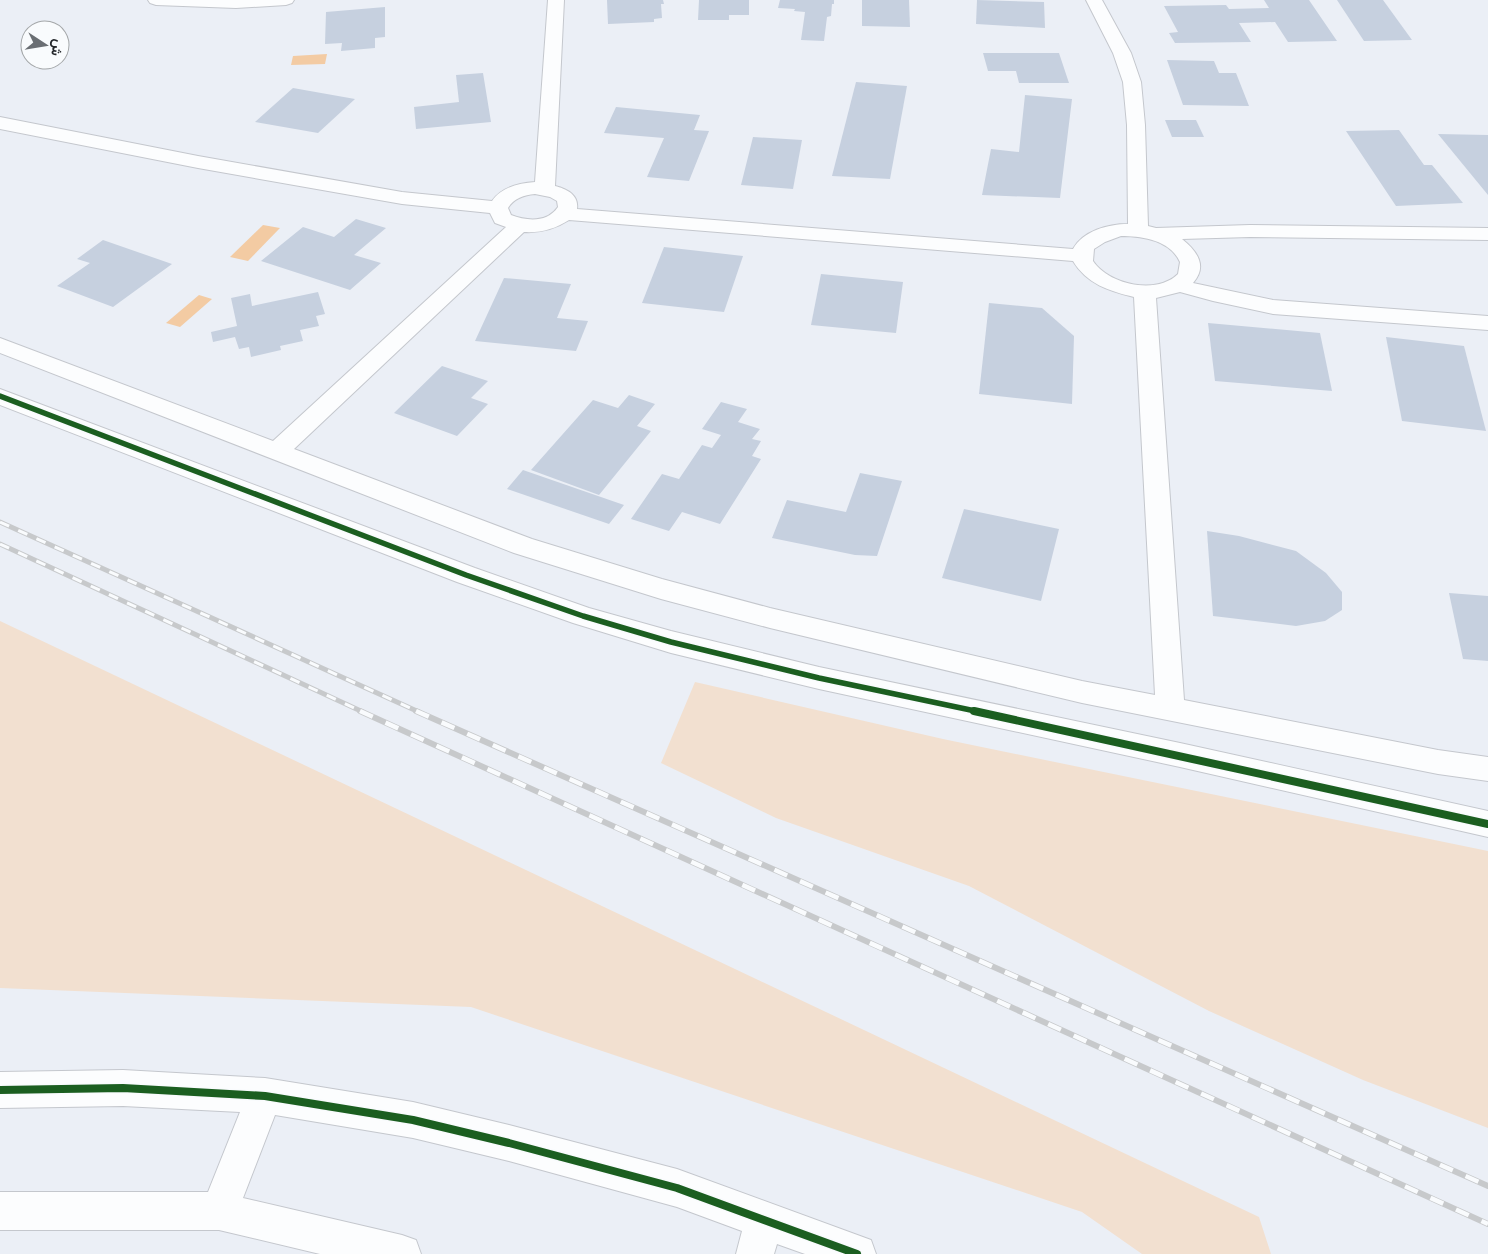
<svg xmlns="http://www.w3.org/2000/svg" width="1488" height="1254" viewBox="0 0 1488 1254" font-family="Quicksand,Vazirmatn,sans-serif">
  <rect width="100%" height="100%" fill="#ebeff6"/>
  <g fill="#f2e0d0">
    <polygon points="0,621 1259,1217 1271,1254 1142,1254 1082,1212 471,1007 0,988"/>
    <polygon points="695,682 943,739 1488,851 1488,1128 1363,1080 1209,1011 969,886 776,818 661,763"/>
  </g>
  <g fill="#f3cba3">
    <polygon points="327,54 325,64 291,65 293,56"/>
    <polygon points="263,225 280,228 248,261 230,257"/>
    <polygon points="199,295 212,299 180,327 166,323"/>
  </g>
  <g fill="#c6d0df">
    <polygon points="607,0 663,0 664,4 661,4 662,18 654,19 654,22 608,24"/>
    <polygon points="699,0 749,0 749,15 729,15 729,20 698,20"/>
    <polygon points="780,0 834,0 834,4 832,4 831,16 827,17 824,41 801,40 805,12 794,11 795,9 778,8"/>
    <polygon points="862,0 909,0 910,27 862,26"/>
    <polygon points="977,0 1044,2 1045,28 976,24"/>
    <polygon points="1264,0 1309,0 1337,41 1288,42 1275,22 1239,23 1251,42 1175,43 1169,33 1178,32 1164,6 1226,5 1229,9 1269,8"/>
    <polygon points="1337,0 1383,0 1412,40 1364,41"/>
    <polygon points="385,7 385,37 375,38 375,48 341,51 342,43 325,44 326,12"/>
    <polygon points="983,53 1059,53 1069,83 1019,83 1016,71 988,71"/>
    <polygon points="1167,60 1214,61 1219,73 1236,73 1249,106 1183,105"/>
    <polygon points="483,73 491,122 416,129 414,107 459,102 456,75"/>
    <polygon points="856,82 907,86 890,179 832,176"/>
    <polygon points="293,88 355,99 318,133 255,122"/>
    <polygon points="1025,95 1072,99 1060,198 982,195 991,149 1019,152"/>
    <polygon points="616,107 700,115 694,130 709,131 689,181 647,177 664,138 604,133"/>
    <polygon points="1165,120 1196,120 1204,137 1172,137"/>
    <polygon points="1399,130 1424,165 1432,165 1463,203 1396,206 1346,131"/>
    <polygon points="1438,134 1488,135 1488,195"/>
    <polygon points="753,137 802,140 793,189 741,185"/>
    <polygon points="356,219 386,228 354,255 381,263 350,290 261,261 303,227 334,237"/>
    <polygon points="103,240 172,264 113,307 57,286 90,263 77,259"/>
    <polygon points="664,247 743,256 724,312 642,303"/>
    <polygon points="821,274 903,282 896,333 811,325"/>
    <polygon points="504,278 571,284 557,318 588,321 576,351 475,341"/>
    <polygon points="318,292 325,314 316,316 319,326 300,330 303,341 280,346 281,350 251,357 249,347 239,349 235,337 213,342 211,332 237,326 231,298 250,294 252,306"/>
    <polygon points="989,303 1042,308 1074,336 1072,404 979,394"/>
    <polygon points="1208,323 1320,333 1332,391 1215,381"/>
    <polygon points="1386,337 1464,346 1486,431 1402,421"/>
    <polygon points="442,366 488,381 471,398 488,404 457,436 394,413"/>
    <polygon points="629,395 655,404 637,426 651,431 599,495 531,470 593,400 618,408"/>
    <polygon points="721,402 747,409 738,422 760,429 752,439 761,441 752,456 761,459 720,524 682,512 669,531 631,519 662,474 679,479 702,445 712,448 721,435 702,429"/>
    <polygon points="523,470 624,505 609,524 507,489"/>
    <polygon points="860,473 902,481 877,556 855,555 772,538 787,500 846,512"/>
    <polygon points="964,509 1059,529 1041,601 942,578"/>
    <polygon points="1207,531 1239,536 1296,551 1326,573 1342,592 1342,610 1325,621 1296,626 1213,616"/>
    <polygon points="1449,593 1488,596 1488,661 1463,659"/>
  </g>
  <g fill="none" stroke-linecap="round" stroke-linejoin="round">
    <defs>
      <g id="minor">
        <polygon points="148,0 294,0 292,3 286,5 236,8 156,5 150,3"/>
        <path d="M548,0H564L555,186C567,189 579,195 577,209L1073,249C1083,231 1108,224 1128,224L1127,125L1123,82L1113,53L1086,0H1102L1131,53L1141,82L1145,125L1148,226L1156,228L1250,225L1488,228V240L1250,237L1182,239C1197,251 1208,266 1193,283L1273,300L1488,316V330L1273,314L1213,301L1180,292L1156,298L1184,700L1438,750L1488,757V781L1438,774L1082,703L770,628L661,599L514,553L0,353V338L273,441L506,227L495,223L490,213L402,204L198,168L0,129V117L198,156L402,192L492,201C502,187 519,183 535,182ZM535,194L550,197L557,201L558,207C547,223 527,221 511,215L508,208C514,198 524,195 535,194ZM569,220L1073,261C1087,284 1109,291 1134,297L1155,695L1082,681L770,608L662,579L532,539L294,449L524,232C541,233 555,229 569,220ZM1121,236C1142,236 1170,240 1180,262L1178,274C1157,295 1109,285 1093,261L1094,249L1105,242Z"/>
        <polygon points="123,1070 265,1078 413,1102 509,1125 677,1169 871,1240 876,1254 805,1254 777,1244 774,1254 736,1254 742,1231 677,1207 509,1161 413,1138 275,1115 243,1198 402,1235 416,1240 421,1254 320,1254 219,1230 0,1230 0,1192 208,1192 240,1112 123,1106 0,1108 0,1072"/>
      </g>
      <polygon id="tertiary" points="0,389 475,568 589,608 671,631 819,667 1180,743 1488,811 1488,837 1180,767 819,689 671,653 573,623 457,582 0,405"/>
    </defs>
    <use href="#minor" stroke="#c4c7cd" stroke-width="2"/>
    <use href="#tertiary" stroke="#c4c7cd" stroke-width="2"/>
    <use href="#minor" fill="#fcfdfe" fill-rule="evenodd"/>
    <use href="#tertiary" fill="#fcfdfe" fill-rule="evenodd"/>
    <defs>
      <g id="rail-far1">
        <polyline points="0,522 419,712"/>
        <polyline points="0,544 363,712"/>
      </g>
      <g id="rail">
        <polyline points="360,711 1488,1224"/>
        <polyline points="416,711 1488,1186"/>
      </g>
    </defs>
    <use href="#rail-far1" stroke="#c7c9cb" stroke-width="5"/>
    <use href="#rail" stroke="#c7c9cb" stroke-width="6"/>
    <use href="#rail-far1" stroke="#f9fbfd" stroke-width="3" stroke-dasharray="10" stroke-linecap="butt"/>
    <use href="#rail" stroke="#f9fbfd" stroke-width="4.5" stroke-dasharray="14" stroke-linecap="butt"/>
    <defs>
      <polyline id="cycleway-far1" points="0,396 466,575 583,616 671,642 819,678 980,712"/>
      <g id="cycleway">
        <polyline points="974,711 1488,824"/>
        <polyline points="0,1090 123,1088 265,1096 413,1120 509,1143 677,1188 857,1254"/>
      </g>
    </defs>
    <use href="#cycleway-far1" stroke="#f9fbfd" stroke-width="9"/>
    <use href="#cycleway" stroke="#f9fbfd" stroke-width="11"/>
    <use href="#cycleway-far1" stroke="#1b5e20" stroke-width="5.5"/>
    <use href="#cycleway" stroke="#1b5e20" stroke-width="8"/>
  </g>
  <g transform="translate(45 45) rotate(102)"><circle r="24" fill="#f9fbfd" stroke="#a4a7a9"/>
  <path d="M0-4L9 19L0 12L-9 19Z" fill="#6a6e73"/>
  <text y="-8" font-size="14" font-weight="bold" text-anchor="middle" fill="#25282c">ش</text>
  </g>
</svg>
